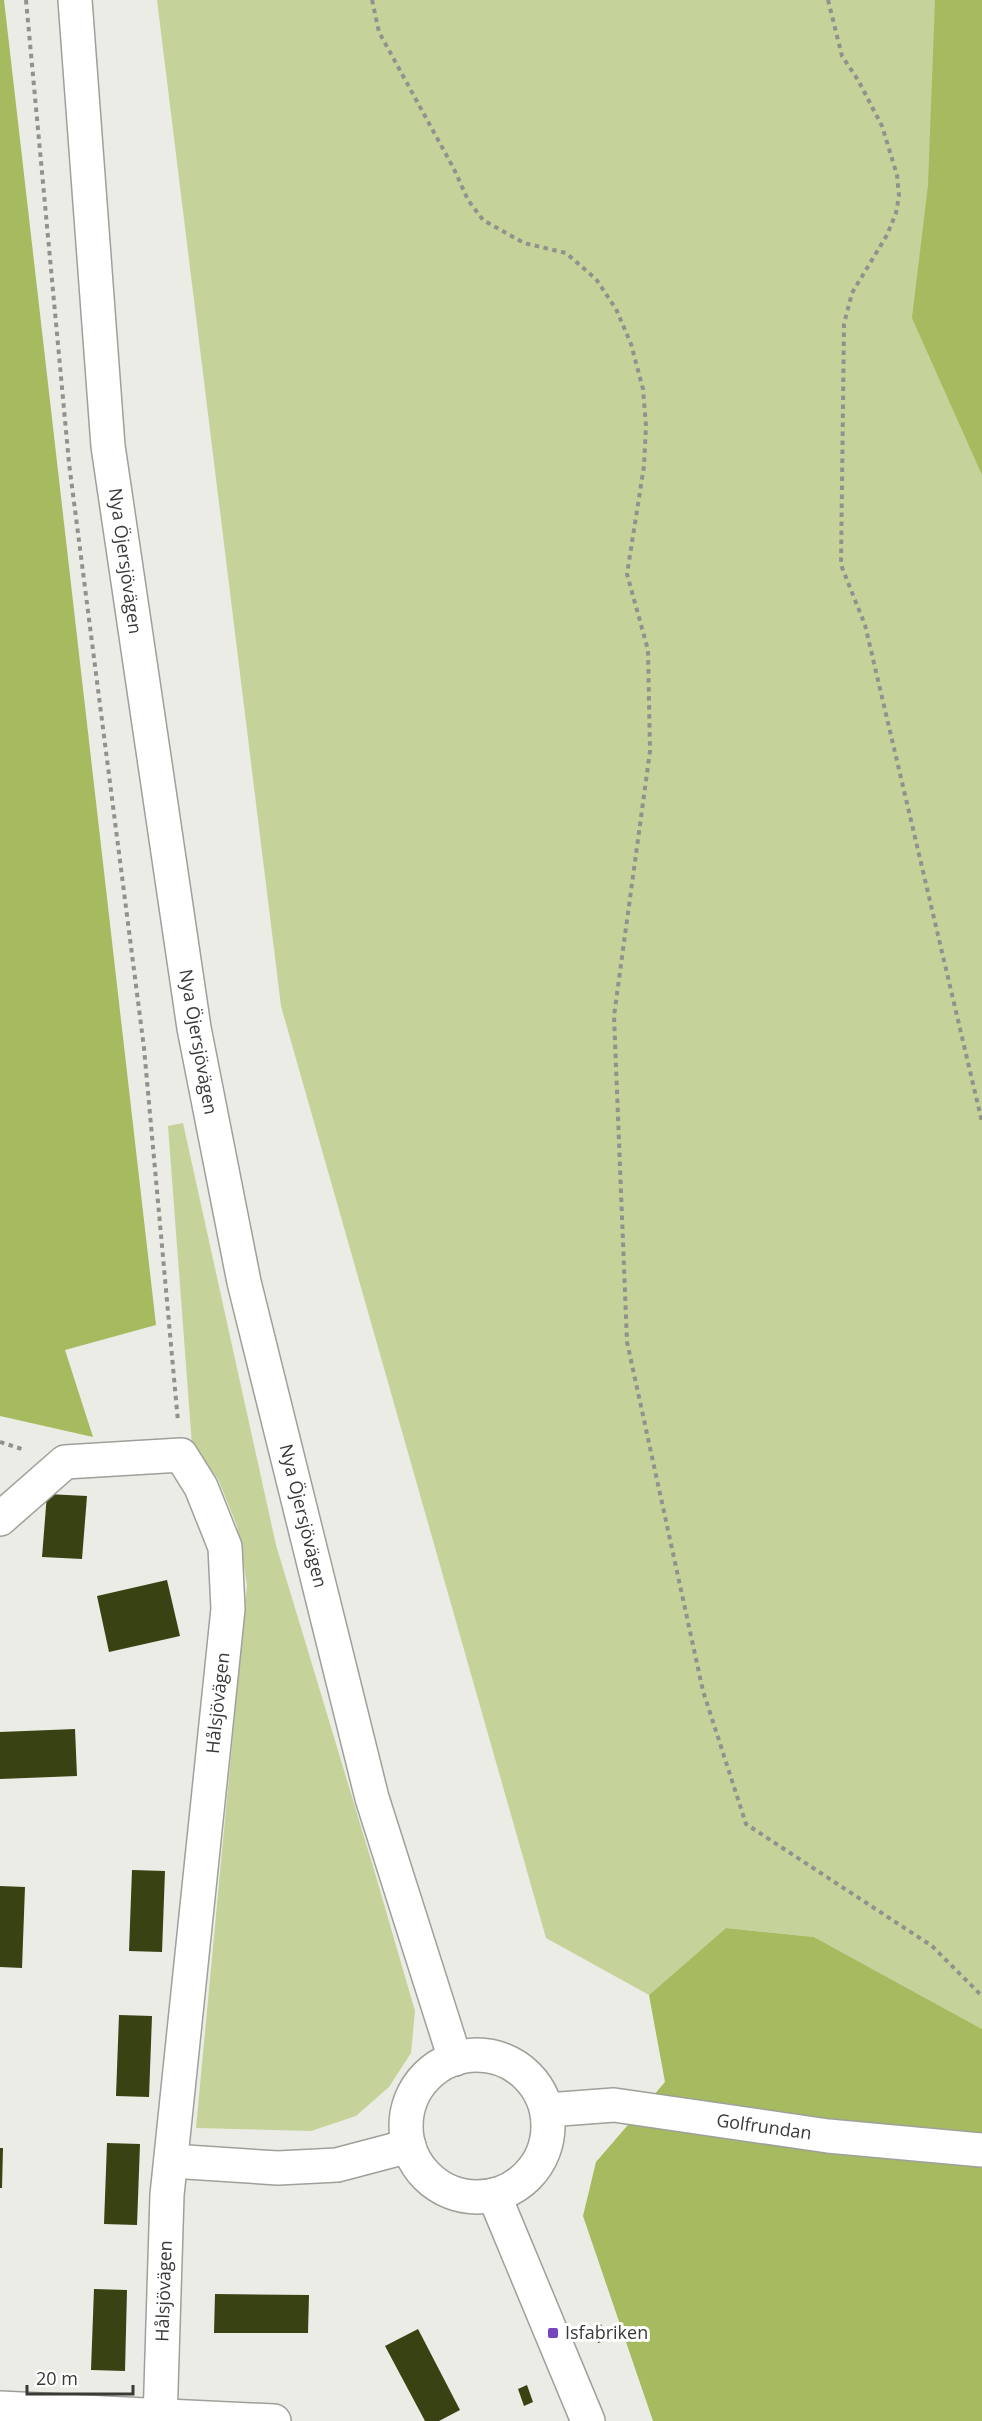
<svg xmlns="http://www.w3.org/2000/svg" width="982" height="2421" viewBox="0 0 982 2421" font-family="'Open Sans',sans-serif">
  <rect width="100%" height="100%" fill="#eaece5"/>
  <g fill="#c5d39a">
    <polygon points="157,0 982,0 982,2029 814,1937 726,1928 649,1995 546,1938 281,1006"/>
    <polygon points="183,1123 276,1545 375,1873 415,2011 411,2053 389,2087 356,2116 311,2131 196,2128 247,1585 237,1526 218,1479 192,1445 168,1126"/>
  </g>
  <g fill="#a6ba60">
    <polygon points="0,0 4,0 156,1325 65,1350 93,1437 0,1416"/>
    <polygon points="935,0 982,0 982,475 912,318 928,185"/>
    <polygon points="726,1928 814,1937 982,2029 982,2421 653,2421 583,2216 596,2162 665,2082 649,1995"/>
  </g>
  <g fill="#394212">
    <polygon points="47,1494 87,1496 82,1559 42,1557"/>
    <polygon points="167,1580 180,1636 109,1652 97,1596"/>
    <polygon points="75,1729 77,1776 0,1779 0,1732"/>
    <polygon points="132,1870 165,1871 162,1952 129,1951"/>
    <polygon points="0,1886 25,1887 22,1968 0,1967"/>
    <polygon points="119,2015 152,2016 149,2097 116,2096"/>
    <polygon points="107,2143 140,2144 137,2225 104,2224"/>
    <polygon points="0,2148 3,2148 2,2188 0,2188"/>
    <polygon points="94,2289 127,2290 125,2371 91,2370"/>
    <polygon points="215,2294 309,2295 308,2333 214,2333"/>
    <polygon points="601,2324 607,2340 598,2343 592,2328"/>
    <polygon points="418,2329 460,2410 439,2421 425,2421 385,2346"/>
    <polygon points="527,2385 533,2402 524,2406 518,2389"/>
  </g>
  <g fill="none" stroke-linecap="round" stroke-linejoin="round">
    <defs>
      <g id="minor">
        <polyline points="75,0 108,446 194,1028 244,1282 372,1798 455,2059"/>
        <polyline points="0,1519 65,1462 181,1455 201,1487 225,1547 228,1609 167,2195 160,2421"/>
        <circle cx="477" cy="2126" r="71"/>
        <polyline points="547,2110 614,2105 828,2136 982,2150"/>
        <polyline points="171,2161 278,2168 337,2165 409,2146"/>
        <polyline points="494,2195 588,2421"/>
        <polyline points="0,2408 274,2421"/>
      </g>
    </defs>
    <use href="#minor" stroke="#9ea09a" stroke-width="36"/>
    <g stroke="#90928d" stroke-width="4" stroke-dasharray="4.5 4.5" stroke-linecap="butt">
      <polyline points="26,0 69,463 144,1048 178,1422"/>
      <polyline points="372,0 379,32 454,169 468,200 483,220 524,243 566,253 596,279 616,309 631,344 643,389 646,426 644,466 627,574 648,650 650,751 614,1016 627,1342 703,1691 746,1824 932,1946 982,1996"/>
      <polyline points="828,0 842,56 858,80 882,126 897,175 899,196 896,213 887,235 852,293 844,324 841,565 865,625 982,1122"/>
      <polyline points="0,1442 25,1450"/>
    </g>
    <use href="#minor" stroke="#fff" stroke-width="33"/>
  </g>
  <rect fill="#7745bc" stroke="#fff" stroke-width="2" x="547" y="2327" width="12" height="12" rx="3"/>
  <g text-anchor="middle" stroke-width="6" stroke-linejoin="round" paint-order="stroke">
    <g font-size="18" fill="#393a37" stroke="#fff">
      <text transform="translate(125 561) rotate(82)" y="6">Nya Öjersjövägen</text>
      <text transform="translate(198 1042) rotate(80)" y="6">Nya Öjersjövägen</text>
      <text transform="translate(303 1516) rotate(76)" y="6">Nya Öjersjövägen</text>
      <text transform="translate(218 1703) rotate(-84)" y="6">Hålsjövägen</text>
      <text transform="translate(764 2127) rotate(8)" y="6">Golfrundan</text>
      <text transform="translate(164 2291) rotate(-88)" y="6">Hålsjövägen</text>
    </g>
    <g font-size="18" fill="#393a37" stroke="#fff" text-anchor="start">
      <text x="565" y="2339">Isfabriken</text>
    </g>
  </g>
  <path d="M27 2385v9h106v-9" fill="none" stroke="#393a37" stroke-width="3"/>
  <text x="36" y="2385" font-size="18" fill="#393a37" stroke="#ffffff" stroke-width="4.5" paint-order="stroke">20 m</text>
</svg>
